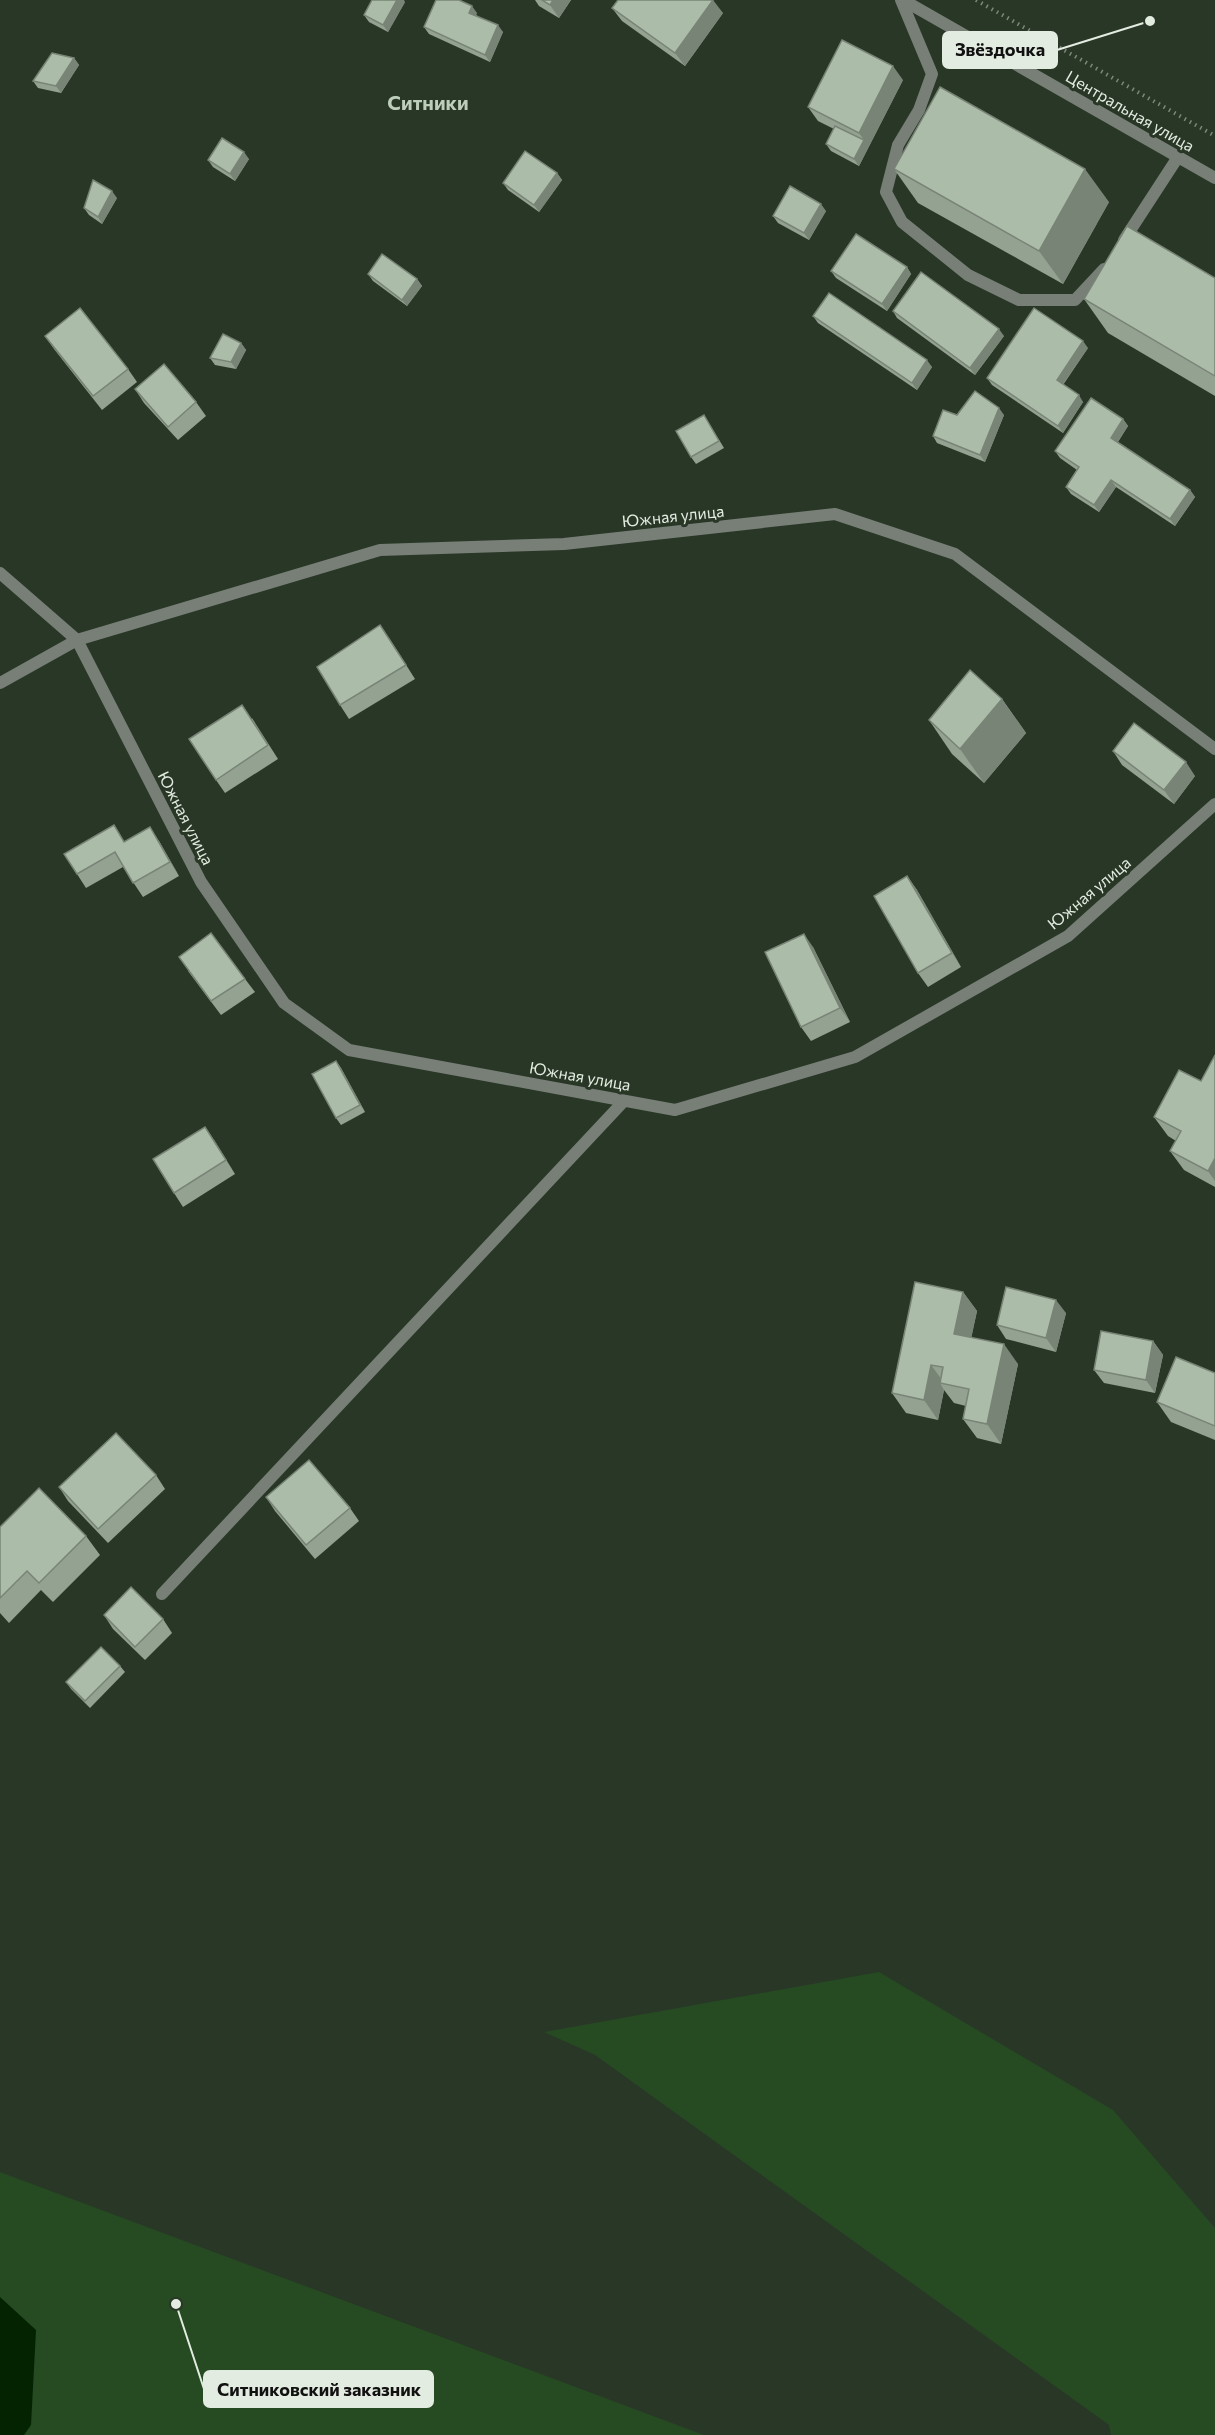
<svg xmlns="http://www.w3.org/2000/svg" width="1215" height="2435" viewBox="0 0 1215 2435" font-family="Commissioner,sans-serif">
  <rect width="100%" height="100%" fill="#293727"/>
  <g fill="#264a22">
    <polygon points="879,1972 1113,2110 1215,2228 1215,2435 1111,2435 1109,2425 595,2055 544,2032"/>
    <polygon points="0,2172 704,2435 0,2435"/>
  </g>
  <polygon fill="#032301" points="0,2297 36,2330 31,2425 24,2435 0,2435"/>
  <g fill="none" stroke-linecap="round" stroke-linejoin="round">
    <polyline stroke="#7d897b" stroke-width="4" stroke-dasharray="1.5 4.5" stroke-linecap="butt" points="976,0 1215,136"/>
    <g stroke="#787f77" stroke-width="12">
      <polyline points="901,0 932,74 919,110 898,145 886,192 902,222 968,275 1019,300 1075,300 1104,269"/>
      <polyline points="1124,240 1178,157"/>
    </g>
    <g stroke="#787f77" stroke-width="12">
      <polyline points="0,573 77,640 201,882 284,1003 349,1050 675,1110 855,1057 1068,936 1215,804"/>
      <polyline points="0,683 77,640 380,550 564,544 835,514 955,554 1215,749"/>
      <polyline points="162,1594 624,1101"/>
    </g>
    <polyline stroke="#787f77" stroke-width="12" points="903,0 1215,178"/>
  </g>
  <g fill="#93a291">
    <polygon points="535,0 571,0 559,18 539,6"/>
    <polygon points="405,2 388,32 369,22 364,15"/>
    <polygon points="612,8 723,13 685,66 622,21"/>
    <polygon points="477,13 476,15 503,32 490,62 429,34 424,27"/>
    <polygon points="74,58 79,65 61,93 38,88 33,81"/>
    <polygon points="903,80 859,166 831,151 826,144 834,129 818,121 808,107"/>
    <polygon points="249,159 235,181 213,167 208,160"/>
    <polygon points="894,169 1109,202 1063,284 918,203"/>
    <polygon points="557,173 562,180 539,212 508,190 503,183"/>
    <polygon points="117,198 102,224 89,215 84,208"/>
    <polygon points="826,211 809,240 778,223 773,216"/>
    <polygon points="907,267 911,274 887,311 836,278 831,271"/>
    <polygon points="368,274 417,279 422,286 407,306 373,281"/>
    <polygon points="1215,278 1215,396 1108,333 1084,299"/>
    <polygon points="893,311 1004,336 975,375 897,318"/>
    <polygon points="813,316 932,367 917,390 818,323"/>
    <polygon points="45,336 128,369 137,382 102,410 54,349"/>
    <polygon points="241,343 246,350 236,369 215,365 210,358"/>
    <polygon points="1088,348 1063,385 1083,402 1063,433 992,385 987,378"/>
    <polygon points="135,389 196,402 206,416 178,440 144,403"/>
    <polygon points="704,415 724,448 696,464 691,457"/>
    <polygon points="1004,415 985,462 937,443 933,436"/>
    <polygon points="1123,419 1128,426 1118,442 1190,490 1195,497 1175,526 1116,487 1099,512 1071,494 1066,487 1077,470 1060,458 1055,451"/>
    <polygon points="389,638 415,679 349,719 340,705"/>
    <polygon points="1002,699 1026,733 984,783 952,754 929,720"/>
    <polygon points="252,718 278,759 225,793 216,780"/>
    <polygon points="1113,751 1195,776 1174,804 1122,765"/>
    <polygon points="159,841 179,876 143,897 123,867 86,888 77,874 125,842"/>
    <polygon points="907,876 917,890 961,967 928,987 918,973"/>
    <polygon points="813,947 850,1022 811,1041 801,1027"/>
    <polygon points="188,971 245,979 255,992 221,1015"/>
    <polygon points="1215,1055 1215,1187 1184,1170 1170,1151 1176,1141 1168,1136 1154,1117 1201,1081"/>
    <polygon points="336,1061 341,1068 365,1112 341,1125 336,1118"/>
    <polygon points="214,1140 235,1174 183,1207 174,1193"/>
    <polygon points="963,1292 977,1311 971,1338 1018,1364 1001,1444 977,1438 963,1419 966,1406 954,1403 944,1390 938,1420 906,1413 892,1393"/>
    <polygon points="1066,1313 1056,1352 1006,1339 997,1325"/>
    <polygon points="1153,1341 1163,1355 1155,1393 1104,1383 1094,1370"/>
    <polygon points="1215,1373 1215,1440 1171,1422 1157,1402"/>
    <polygon points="156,1475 165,1489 108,1543 68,1501 59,1487"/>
    <polygon points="266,1497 350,1508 359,1521 315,1559 275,1511"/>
    <polygon points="0,1527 86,1536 100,1555 53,1602 41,1590 9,1623 0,1613"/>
    <polygon points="104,1615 163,1619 172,1633 145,1660 113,1629"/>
    <polygon points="120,1666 125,1672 90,1708 71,1689 66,1682"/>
  </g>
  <g fill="#788476">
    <polygon points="397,0 404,0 405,2 388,32 383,25"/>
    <polygon points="553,0 571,0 559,18 550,5"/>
    <polygon points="713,0 723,13 685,66 675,53"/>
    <polygon points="472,6 477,13 474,19 469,13"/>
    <polygon points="498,25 503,32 490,62 485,55"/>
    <polygon points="74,58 79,65 61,93 56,86"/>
    <polygon points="893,66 903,80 859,166 854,159 864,140 859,133"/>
    <polygon points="244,152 249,159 235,181 230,174"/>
    <polygon points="1085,169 1109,202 1063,284 1039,251"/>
    <polygon points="557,173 562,180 539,212 534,205"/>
    <polygon points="112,191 117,198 102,224 98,217"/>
    <polygon points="821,204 826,211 809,240 804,233"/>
    <polygon points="907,267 911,274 887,311 882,304"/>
    <polygon points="417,279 422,286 407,306 402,300"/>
    <polygon points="999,329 1004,336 975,375 970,368"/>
    <polygon points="1083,341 1088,348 1061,387 1057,380"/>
    <polygon points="241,343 246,350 236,369 231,362"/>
    <polygon points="927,360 932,367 917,390 912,383"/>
    <polygon points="1079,395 1083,402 1063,433 1058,426"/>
    <polygon points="999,408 1004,415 985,462 980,455"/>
    <polygon points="1123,419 1128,426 1116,444 1111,438"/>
    <polygon points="1111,480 1116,487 1099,512 1094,505"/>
    <polygon points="1190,490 1195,497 1175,526 1170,519"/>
    <polygon points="1002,699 1026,733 984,783 960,749"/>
    <polygon points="1186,762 1195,776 1174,804 1164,790"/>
    <polygon points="150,827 159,841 179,876 170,862"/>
    <polygon points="907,876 917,890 961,967 952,953"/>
    <polygon points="804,934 813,947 850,1022 840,1008"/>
    <polygon points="336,1061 341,1068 365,1112 360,1105"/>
    <polygon points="205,1127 214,1140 235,1174 226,1160"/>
    <polygon points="1215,1158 1215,1181 1208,1171"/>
    <polygon points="963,1292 977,1311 968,1354 954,1334"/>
    <polygon points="1056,1300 1066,1313 1056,1352 1046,1338"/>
    <polygon points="1153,1341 1163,1355 1155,1393 1146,1380"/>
    <polygon points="1004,1344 1018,1364 1001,1444 987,1424"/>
    <polygon points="931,1365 945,1384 940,1383 944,1390 938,1420 924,1400"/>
  </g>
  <g fill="#abbca9" stroke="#788476" stroke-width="1.5">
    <polygon points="372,0 397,0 383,25 364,15"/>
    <polygon points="436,0 459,0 472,6 469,13 498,25 485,55 424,27"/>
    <polygon points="542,0 553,0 550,5"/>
    <polygon points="618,0 713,0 675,53 612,8"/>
    <polygon points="842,40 893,66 859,133 808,107"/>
    <polygon points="52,53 74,58 56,86 33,81"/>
    <polygon points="940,87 1085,169 1039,251 894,169"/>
    <polygon points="835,126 864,140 854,159 826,144"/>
    <polygon points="222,138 244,152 230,174 208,160"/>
    <polygon points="525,151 557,173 534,205 503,183"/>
    <polygon points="93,180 112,191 98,217 84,208"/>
    <polygon points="790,186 821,204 804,233 773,216"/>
    <polygon points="1127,226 1215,278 1215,376 1084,299"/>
    <polygon points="856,234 907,267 882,304 831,271"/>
    <polygon points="382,254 417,279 402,300 368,274"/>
    <polygon points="921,272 999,329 970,368 893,311"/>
    <polygon points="829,293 927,360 912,383 813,316"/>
    <polygon points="80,308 128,369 93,396 45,336"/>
    <polygon points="1034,308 1083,341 1057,380 1079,395 1058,426 987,378"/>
    <polygon points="223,334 241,343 231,362 210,358"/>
    <polygon points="164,364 196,402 168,427 135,389"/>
    <polygon points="975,391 999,408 980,455 933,436 943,410 957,415"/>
    <polygon points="1091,398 1123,419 1111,438 1190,490 1170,519 1111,480 1094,505 1066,487 1079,467 1055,451"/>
    <polygon points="704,415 719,441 691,457 676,431"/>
    <polygon points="380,625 406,665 340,705 317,667"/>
    <polygon points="970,670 1002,699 960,749 929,720"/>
    <polygon points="242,705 268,745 216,780 189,739"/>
    <polygon points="1134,723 1186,762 1164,790 1113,751"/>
    <polygon points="114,825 124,842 150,827 170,862 133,883 115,852 77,874 64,854"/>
    <polygon points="907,876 952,953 918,973 874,896"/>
    <polygon points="211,933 245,979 211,1001 179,957"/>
    <polygon points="804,934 840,1008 801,1027 765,952"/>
    <polygon points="1215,1055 1215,1158 1208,1171 1170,1151 1181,1131 1154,1117 1179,1070 1201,1081"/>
    <polygon points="336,1061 360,1105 336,1118 312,1074"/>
    <polygon points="205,1127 226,1160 174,1193 153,1159"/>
    <polygon points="915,1282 963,1292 954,1334 1004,1344 987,1424 963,1419 969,1389 940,1383 943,1367 931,1365 924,1400 892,1393"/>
    <polygon points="1006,1287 1056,1300 1046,1338 997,1325"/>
    <polygon points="1101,1331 1153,1341 1146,1380 1094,1370"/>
    <polygon points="1176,1357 1215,1373 1215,1426 1157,1402"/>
    <polygon points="116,1433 156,1475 98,1529 59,1487"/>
    <polygon points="309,1460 350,1508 306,1545 266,1497"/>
    <polygon points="39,1488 86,1536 39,1583 27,1571 0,1598 0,1527"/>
    <polygon points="131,1587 163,1619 135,1647 104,1615"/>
    <polygon points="101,1647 120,1666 85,1701 66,1682"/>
  </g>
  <g text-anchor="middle" stroke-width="6" stroke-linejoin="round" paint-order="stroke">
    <g font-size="16" fill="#e3ece1" stroke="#293727">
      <text transform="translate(1130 111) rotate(30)" y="6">Центральная улица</text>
      <text transform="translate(673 516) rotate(-6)" y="6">Южная улица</text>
      <text transform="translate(186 818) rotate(63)" y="6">Южная улица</text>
      <text transform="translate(1089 893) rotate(-40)" y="6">Южная улица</text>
      <text transform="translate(580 1076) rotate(10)" y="6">Южная улица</text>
    </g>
    <g font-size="20" font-weight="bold" fill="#bdcfbb" stroke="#293727">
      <text x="428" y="110">Ситники</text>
    </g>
  </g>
  <path fill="none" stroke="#e3ece1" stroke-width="2" d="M1150 21L1057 50M176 2304L204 2389"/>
  <g fill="#e3ece1" stroke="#293727" stroke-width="2">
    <circle cx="1150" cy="21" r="6"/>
    <circle cx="176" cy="2304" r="6"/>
  </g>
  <g fill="#e3ece1" stroke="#e3ece1" stroke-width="2">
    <rect x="943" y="32" width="114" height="36" rx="6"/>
    <rect x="204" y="2371" width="229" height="36" rx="6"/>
  </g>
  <g font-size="18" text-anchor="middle" font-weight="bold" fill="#111">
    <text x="1000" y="56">Звёздочка</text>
    <text x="319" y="2396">Ситниковский заказник</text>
  </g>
</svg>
